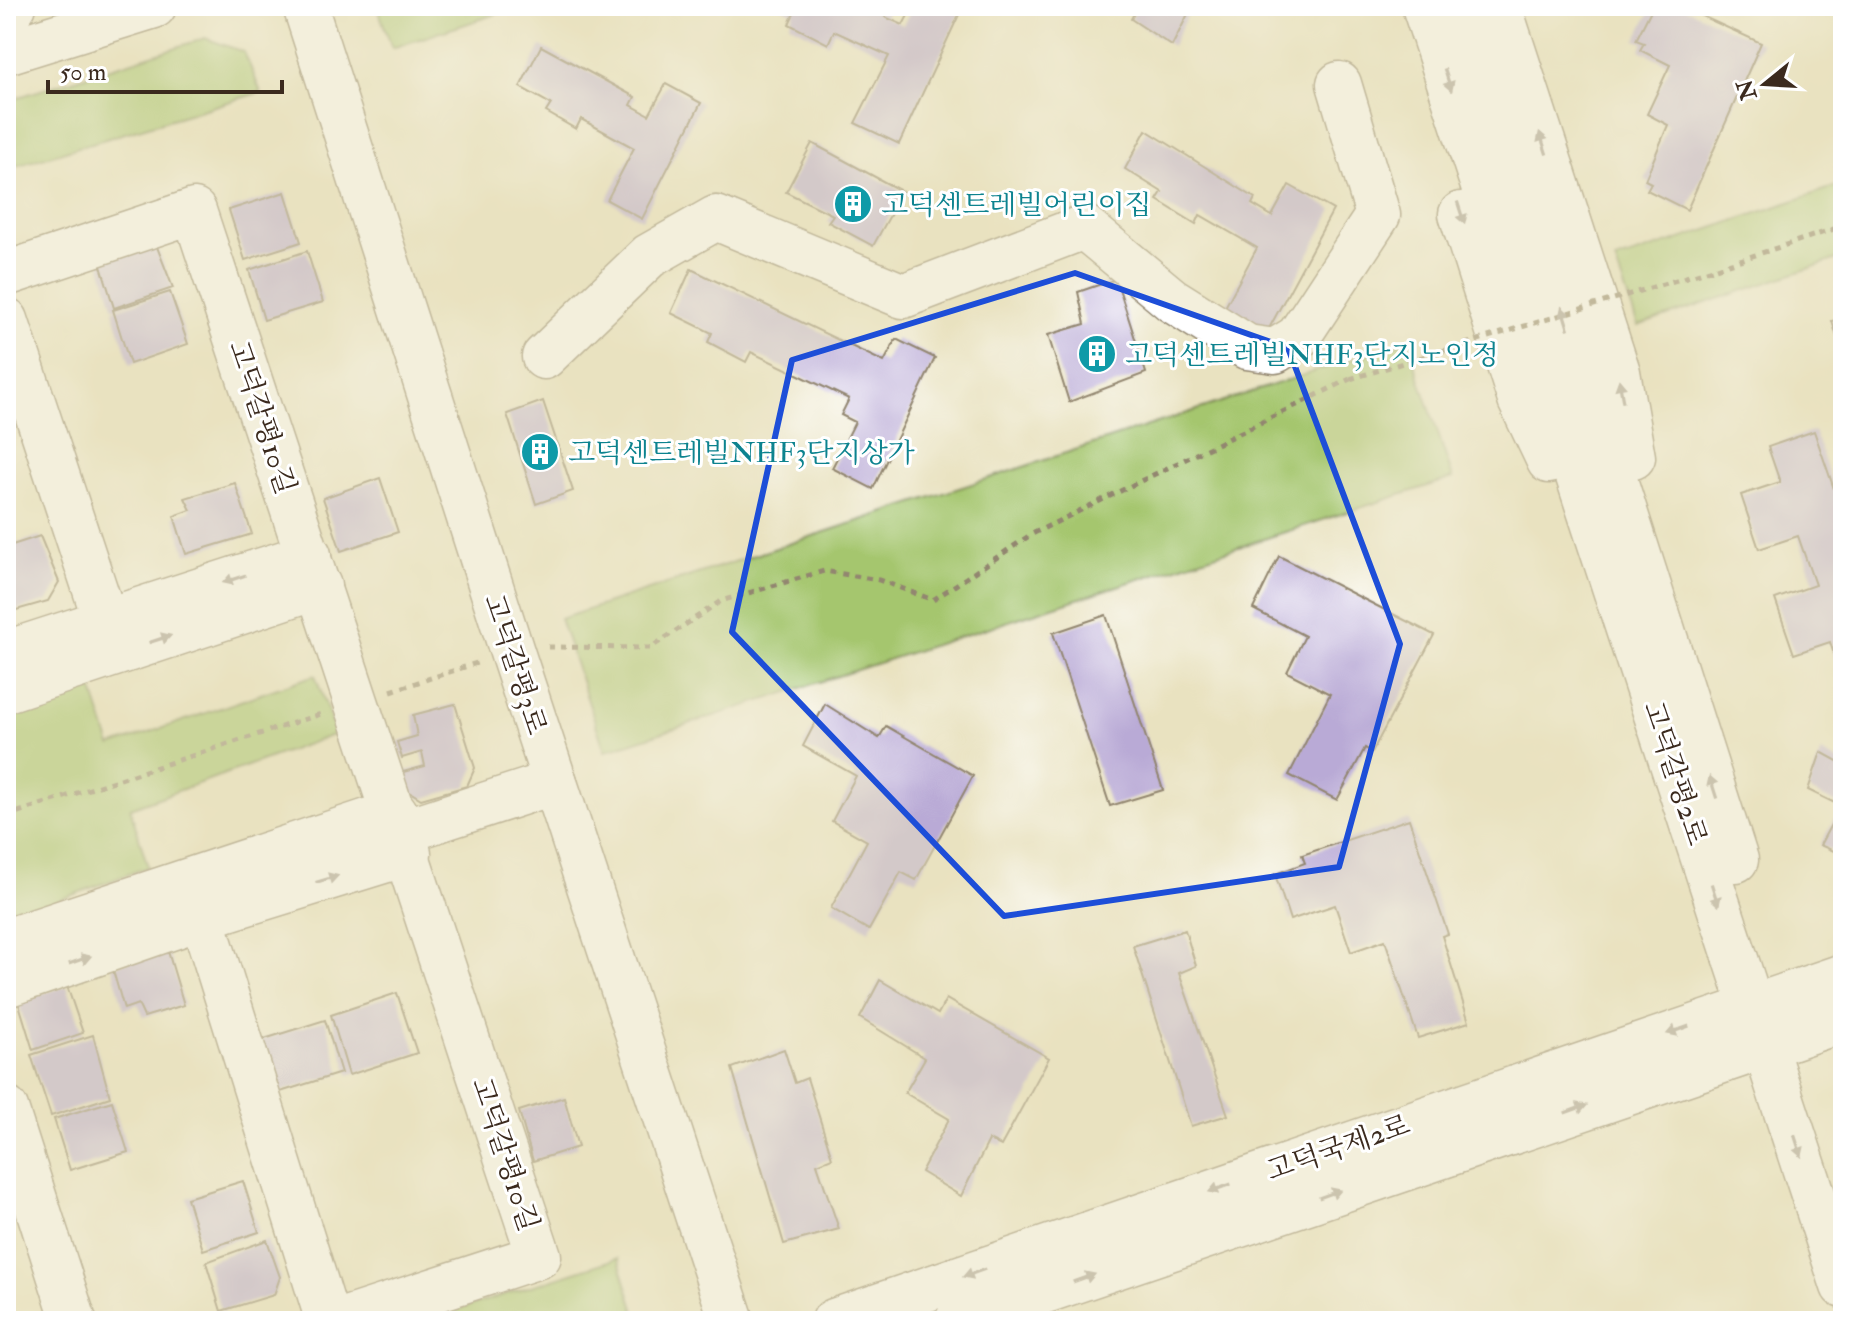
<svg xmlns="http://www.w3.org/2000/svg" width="1849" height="1327" viewBox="0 0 1849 1327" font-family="'IM FELL Double Pica','Noto Serif KR',serif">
  <rect width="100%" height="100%" fill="#fff"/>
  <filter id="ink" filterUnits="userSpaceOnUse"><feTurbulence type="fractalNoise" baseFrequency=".0125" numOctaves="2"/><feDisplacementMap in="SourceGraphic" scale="16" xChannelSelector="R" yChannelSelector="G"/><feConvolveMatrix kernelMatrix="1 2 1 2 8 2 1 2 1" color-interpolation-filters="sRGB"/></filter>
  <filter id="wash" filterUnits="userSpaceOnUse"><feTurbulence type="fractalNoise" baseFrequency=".006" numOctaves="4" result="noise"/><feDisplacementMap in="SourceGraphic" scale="32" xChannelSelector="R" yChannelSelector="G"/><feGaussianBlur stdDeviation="1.8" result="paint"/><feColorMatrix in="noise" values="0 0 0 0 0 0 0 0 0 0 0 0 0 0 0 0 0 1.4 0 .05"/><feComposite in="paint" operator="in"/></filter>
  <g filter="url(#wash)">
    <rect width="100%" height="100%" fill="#e9e2c0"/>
    <g fill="#a5c66e" stroke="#707846" stroke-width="2">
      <polygon points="377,6 521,6 392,48"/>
      <polygon points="205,38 244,52 261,92 6,169 6,101"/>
      <polygon points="1843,184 1843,257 1638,326 1615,261"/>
      <polygon points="1407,341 1453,478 605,751 560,619"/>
      <polygon points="315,675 336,734 130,808 148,867 7,919 6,712 91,684 111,746"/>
      <polygon points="618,1258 638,1321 423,1321"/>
    </g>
    <g id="blocks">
      <g fill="#b9aad6">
        <polygon points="778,6 890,6 885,17 903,25 913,6 963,6 899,144 855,123 889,56 834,31 828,44 789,24 794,13"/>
        <polygon points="1138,6 1192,6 1172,46 1131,19"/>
        <polygon points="1653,6 1680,6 1761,43 1687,210 1647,190 1651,183 1645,180 1668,125 1647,114 1670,65 1640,50 1644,43 1636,40"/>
        <polygon points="541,46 635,97 631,105 649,115 666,84 701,103 642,219 607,200 634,148 581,119 576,129 546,112 551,104 520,87"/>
        <polygon points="1146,130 1255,198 1252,204 1272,216 1289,185 1333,210 1266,334 1223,311 1257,248 1200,215 1196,224 1157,200 1162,192 1125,169"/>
        <polygon points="812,143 903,192 873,246 828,222 833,215 786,192"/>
        <polygon points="285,192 301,242 245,260 229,210"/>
        <polygon points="152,234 173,288 114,308 97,253"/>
        <polygon points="307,251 323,302 264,320 249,270"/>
        <polygon points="691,269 884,362 896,339 935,358 873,489 832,468 855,422 841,415 849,399 751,352 746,362 708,342 712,333 671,313"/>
        <polygon points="1116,279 1146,373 1069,402 1048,335 1085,324 1078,292"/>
        <polygon points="170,292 188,344 130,364 113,310"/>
        <polygon points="1843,318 1843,353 1842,353 1832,321"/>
        <polygon points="543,401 573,491 536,504 507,414"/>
        <polygon points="1814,431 1843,515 1842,679 1830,642 1794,654 1775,599 1815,585 1798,536 1759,549 1741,495 1780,482 1768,447"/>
        <polygon points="380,478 398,532 341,551 323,498"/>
        <polygon points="235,483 252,534 186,554 174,516 191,510 185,498"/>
        <polygon points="40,536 59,582 48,601 6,613 6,547"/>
        <polygon points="1279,556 1434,635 1372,752 1365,748 1337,800 1289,775 1330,694 1287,672 1305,636 1253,609"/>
        <polygon points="1106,615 1163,790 1110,806 1053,633"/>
        <polygon points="455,704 475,768 467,786 421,799 399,785 396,774 425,766 422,752 402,758 397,742 417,736 413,715"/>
        <polygon points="825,704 879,738 886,726 973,776 916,880 901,872 869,930 831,908 867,841 832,821 856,776 803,746"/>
        <polygon points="1821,752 1843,764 1843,855 1820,845 1841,806 1808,790"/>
        <polygon points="1409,819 1448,934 1442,936 1469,1022 1418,1038 1385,940 1351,952 1335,905 1290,920 1275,874 1305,863 1302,855"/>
        <polygon points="1185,930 1196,966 1179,973 1228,1115 1191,1126 1133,946"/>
        <polygon points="167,948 184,1005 144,1017 138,1004 124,1009 112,967"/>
        <polygon points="880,980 938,1014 946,999 1049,1058 1001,1146 989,1140 961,1196 921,1172 949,1119 905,1093 925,1058 860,1018"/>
        <polygon points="67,986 83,1033 33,1050 18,1001"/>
        <polygon points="397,993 417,1053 349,1075 331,1015"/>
        <polygon points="325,1020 341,1073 277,1093 261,1040"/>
        <polygon points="93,1035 110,1097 51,1116 31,1055"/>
        <polygon points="784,1049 795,1083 807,1078 832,1158 817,1164 839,1229 784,1244 732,1068"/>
        <polygon points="564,1097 578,1147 533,1161 519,1111"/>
        <polygon points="112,1101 128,1152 70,1170 54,1119"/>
        <polygon points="243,1181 259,1232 203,1250 187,1198"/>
        <polygon points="267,1240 280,1277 274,1295 221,1311 206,1262"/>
      </g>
    </g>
  </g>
  <g filter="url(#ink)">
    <use href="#blocks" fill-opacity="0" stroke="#92866f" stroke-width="2"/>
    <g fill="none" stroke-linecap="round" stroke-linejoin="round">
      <defs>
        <g id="minor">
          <polyline points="305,6 512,652 732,1321"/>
          <polyline points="1424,6 1843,1286"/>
          <polyline points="1464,6 1736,860"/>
          <polyline points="1499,6 1618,372 1633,457"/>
          <polyline points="6,9 14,6"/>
          <polyline points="6,52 154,6"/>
          <polyline points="1461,214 1520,400 1549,461"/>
          <polyline points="6,274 194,211 539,1256 340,1321"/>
          <polyline points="6,320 116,653"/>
          <polyline points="544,357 649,256 716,218 903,296 1084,227 1172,300 1247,347 1275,351 1298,337 1378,215 1339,84"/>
          <polyline points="6,653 309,555"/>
          <polyline points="6,690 319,586"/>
          <polyline points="401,832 555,782"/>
          <polyline points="191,882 328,1321"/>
          <polyline points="6,941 395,812"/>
          <polyline points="6,985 202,917 409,853"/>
          <polyline points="6,1109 74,1321"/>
          <polyline points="834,1321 1843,976"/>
          <polyline points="957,1321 1843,1020"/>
        </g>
      </defs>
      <use href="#minor" stroke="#92866f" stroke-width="47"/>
      <g stroke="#92866f" stroke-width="5" stroke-dasharray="6 6" stroke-linecap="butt">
        <polyline points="1716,268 1843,226"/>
        <polyline points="548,647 650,648 721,601 824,571 879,580 933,600 1032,534 1350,379"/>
        <polyline points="391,691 477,663"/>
        <polyline points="6,816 321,714"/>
      </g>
      <use href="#minor" stroke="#fff" stroke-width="44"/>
      <polyline stroke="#92866f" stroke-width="5" stroke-dasharray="6 6" stroke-linecap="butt" points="1350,379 1716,268"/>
    </g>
    <defs><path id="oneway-solid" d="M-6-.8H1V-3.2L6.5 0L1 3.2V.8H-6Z" transform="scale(2)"/></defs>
    <g fill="#a79f9a">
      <use href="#oneway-solid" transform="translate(1448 80) rotate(72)"/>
      <use href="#oneway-solid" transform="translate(1543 143) rotate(-108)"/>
      <use href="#oneway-solid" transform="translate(1461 213) rotate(72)"/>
      <use href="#oneway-solid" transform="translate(1565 318) rotate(-107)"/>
      <use href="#oneway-solid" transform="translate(1621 391) rotate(-100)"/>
      <use href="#oneway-solid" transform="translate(234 579) rotate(162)"/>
      <use href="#oneway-solid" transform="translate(160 639) rotate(-18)"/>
      <use href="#oneway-solid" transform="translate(1713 787) rotate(-108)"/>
      <use href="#oneway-solid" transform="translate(327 879) rotate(-17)"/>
      <use href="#oneway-solid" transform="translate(1715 895) rotate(72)"/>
      <use href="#oneway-solid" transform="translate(80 960) rotate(-19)"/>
      <use href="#oneway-solid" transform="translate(1678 1030) rotate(161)"/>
      <use href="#oneway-solid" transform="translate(1576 1109) rotate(-19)"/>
      <use href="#oneway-solid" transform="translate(1798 1146) rotate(72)"/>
      <use href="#oneway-solid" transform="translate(1220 1188) rotate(161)"/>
      <use href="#oneway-solid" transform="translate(1330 1194) rotate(-19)"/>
      <use href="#oneway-solid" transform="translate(974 1273) rotate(161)"/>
      <use href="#oneway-solid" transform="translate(1084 1278) rotate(-19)"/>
    </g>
  </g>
  <path d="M0 0H1849V1327H0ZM1075,273L1288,348L1400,644L1339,867L1004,916L732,632L792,360Z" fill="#e9e2c0" fill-opacity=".55" fill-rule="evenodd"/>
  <path fill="none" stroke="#1d4ed8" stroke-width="6" stroke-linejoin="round" d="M1075,273L1288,348L1400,644L1339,867L1004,916L732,632L792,360Z"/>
  <defs>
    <symbol id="building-disc" viewBox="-11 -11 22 22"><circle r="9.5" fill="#0f9aa8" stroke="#fff"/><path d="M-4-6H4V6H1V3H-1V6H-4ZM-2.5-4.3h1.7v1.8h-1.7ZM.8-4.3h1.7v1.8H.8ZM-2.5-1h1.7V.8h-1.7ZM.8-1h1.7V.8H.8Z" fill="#fff"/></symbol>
  </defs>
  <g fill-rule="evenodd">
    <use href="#building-disc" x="831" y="182" width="44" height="44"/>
    <use href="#building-disc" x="1075" y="332" width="44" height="44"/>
    <use href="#building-disc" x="518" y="430" width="44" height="44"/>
  </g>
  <g text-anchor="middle" stroke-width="6" stroke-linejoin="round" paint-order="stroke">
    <g font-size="28" fill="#0d838f" stroke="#fff" text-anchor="start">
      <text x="881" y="214">고덕센트레빌어린이집</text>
      <text x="1125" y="364">고덕센트레빌NHF3단지노인정</text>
      <text x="568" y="462">고덕센트레빌NHF3단지상가</text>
    </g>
    <g font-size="28" fill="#3b2a1e" stroke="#fff">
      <text transform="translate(263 417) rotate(72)" y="10">고덕갈평10길</text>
      <text transform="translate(516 664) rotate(72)" y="10">고덕갈평3로</text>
      <text transform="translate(1676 773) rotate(72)" y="10">고덕갈평2로</text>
      <text transform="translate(1338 1147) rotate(-19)" y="10">고덕국제2로</text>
      <text transform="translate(506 1154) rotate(72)" y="10">고덕갈평10길</text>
    </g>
  </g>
  <rect width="1849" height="1327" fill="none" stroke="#fff" stroke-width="32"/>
  <g transform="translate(1765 84) rotate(252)" stroke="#ffffff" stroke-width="6" paint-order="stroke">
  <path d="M0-6L14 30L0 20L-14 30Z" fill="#3b2a1e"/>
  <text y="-12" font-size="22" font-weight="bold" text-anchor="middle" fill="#3b2a1e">N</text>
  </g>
  <path d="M48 80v12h234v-12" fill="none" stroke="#3b2a1e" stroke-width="4"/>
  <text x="60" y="80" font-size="24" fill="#3b2a1e" stroke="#ffffff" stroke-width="6" paint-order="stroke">50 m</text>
</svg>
